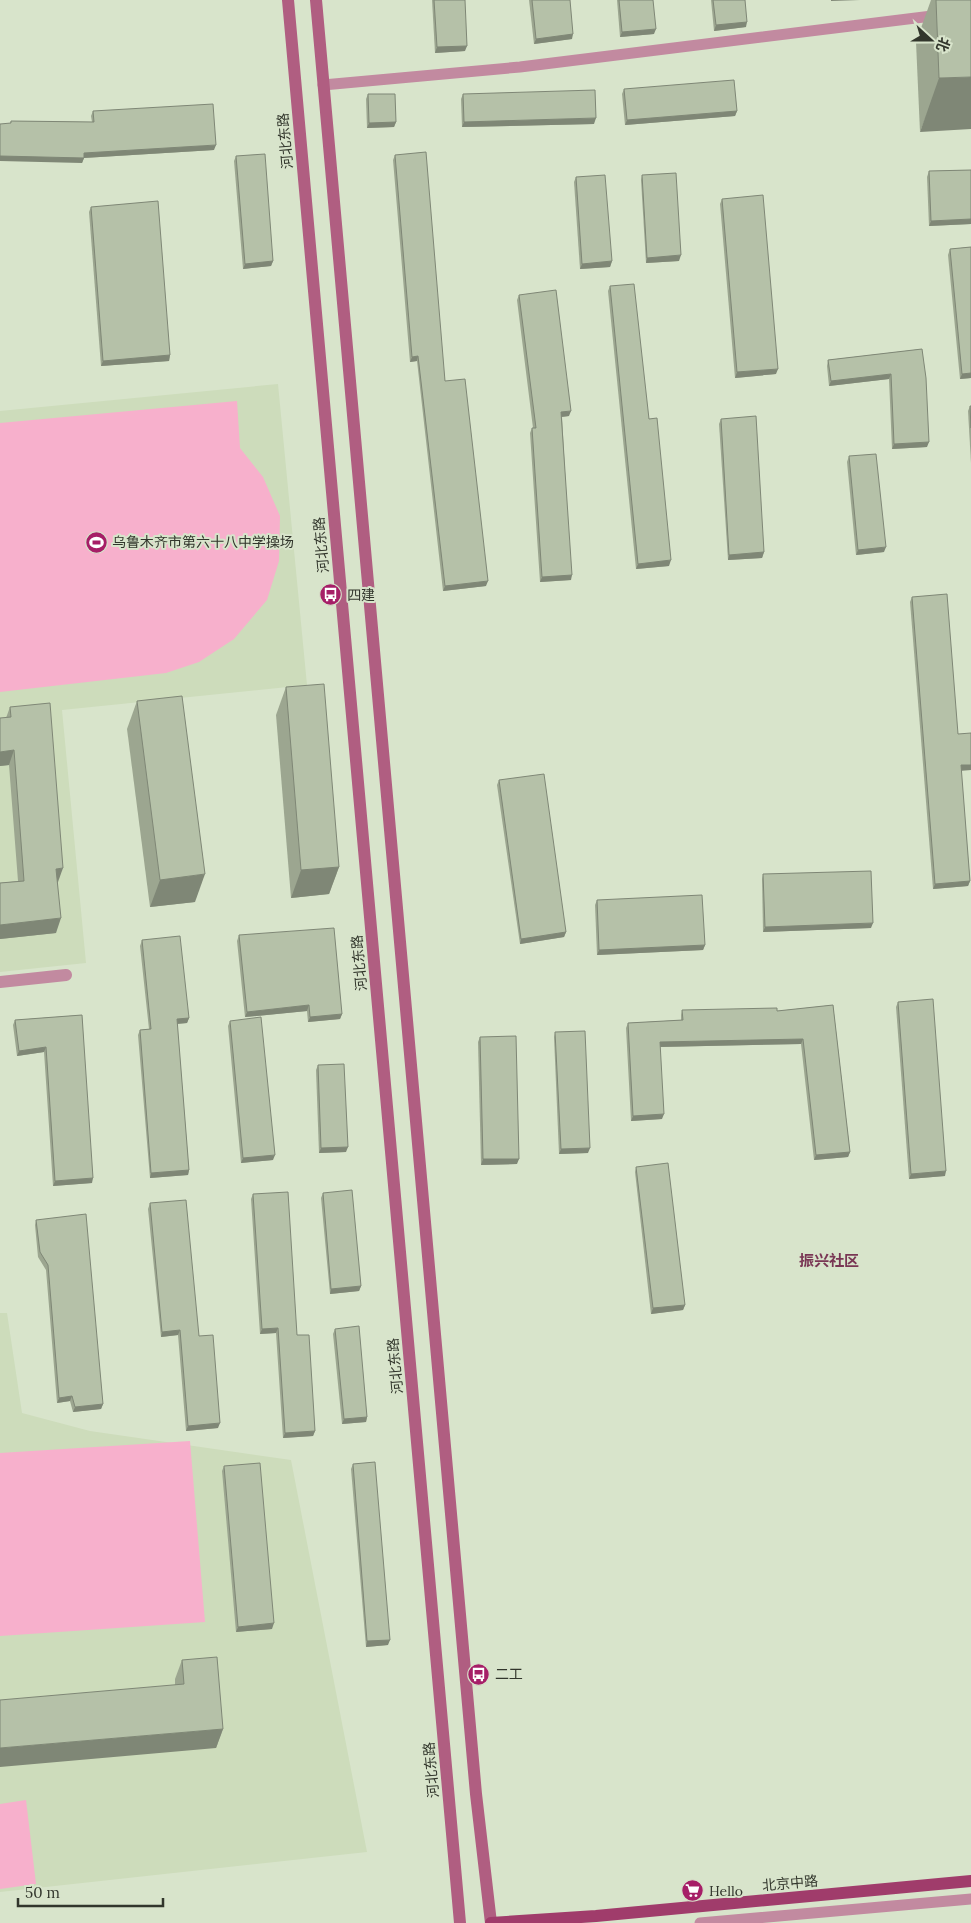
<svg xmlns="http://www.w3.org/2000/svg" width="971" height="1923" viewBox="0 0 971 1923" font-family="Lora,'Noto Sans SC',serif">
  <rect width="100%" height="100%" fill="#d8e4cb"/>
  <g fill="#cddcbb">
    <polygon points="278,384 307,685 62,710 86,963 0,972 0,411"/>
    <polygon points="0,1313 7,1313 22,1413 90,1431 291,1460 367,1852 0,1892"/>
  </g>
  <g fill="#f7b0cc">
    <polygon points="237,401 240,448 263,477 280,516 279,561 267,600 234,639 199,662 166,673 0,692 0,423"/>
    <polygon points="190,1441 205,1622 0,1636 0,1453"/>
    <polygon points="26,1800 36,1884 0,1889 0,1804"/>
  </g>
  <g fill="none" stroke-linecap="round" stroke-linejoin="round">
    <g stroke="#c28aa0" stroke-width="11">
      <polyline points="323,85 520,67 940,15"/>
      <polyline points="700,1923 971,1899"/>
    </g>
    <polyline stroke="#c28aa0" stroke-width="12" points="0,982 66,975"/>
    <g stroke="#b05e81" stroke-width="12">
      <polyline points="288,0 460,1923"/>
      <polyline points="316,0 476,1794 491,1923"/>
    </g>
    <polyline stroke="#a03c6b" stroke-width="12" points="491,1923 596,1916 971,1881"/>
  </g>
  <g fill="#9ca690">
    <polygon points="432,0 465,0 465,51 435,53"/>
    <polygon points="529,0 570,0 572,39 534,44"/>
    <polygon points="617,0 653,0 654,34 620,37"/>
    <polygon points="711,0 745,0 746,27 714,31"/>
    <polygon points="931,0 971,0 920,132 916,42"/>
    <polygon points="624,89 737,111 735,116 625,125 622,94"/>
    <polygon points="368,94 396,122 394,127 367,128 366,99"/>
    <polygon points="463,94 594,124 462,127 461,99"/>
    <polygon points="93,111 214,150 84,158 82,163 10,123 11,121 92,122 91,116"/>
    <polygon points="395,155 445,381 486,586 443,591 417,361 410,362 393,160"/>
    <polygon points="236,156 273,261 271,266 243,269 234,161"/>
    <polygon points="971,170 971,224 929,226 927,177 929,171"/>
    <polygon points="642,175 679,261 646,263 641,180"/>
    <polygon points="576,177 612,261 610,267 580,269 574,182"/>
    <polygon points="722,199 776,374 735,378 720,204"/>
    <polygon points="91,207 170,355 169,361 101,366 89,212"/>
    <polygon points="971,247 971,378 960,379 948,255 950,249"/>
    <polygon points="610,286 649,419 669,566 636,569 608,291"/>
    <polygon points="519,295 569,416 562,417 571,580 540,582 530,433 532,428 533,428 517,300"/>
    <polygon points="922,349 927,447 892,449 889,379 829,386 827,366 828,360"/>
    <polygon points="970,406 971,406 971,463 968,411"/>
    <polygon points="721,419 764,552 762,558 728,560 719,424"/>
    <polygon points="849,456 884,552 856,555 847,462"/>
    <polygon points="912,597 958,734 970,881 968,886 933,889 910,602"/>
    <polygon points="286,687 339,867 329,894 291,898 276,715"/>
    <polygon points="137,701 195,902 150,907 127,729"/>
    <polygon points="10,707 58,882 56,933 0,939 0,883 18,881 9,765 0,766 0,718 6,718"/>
    <polygon points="499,780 566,932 564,937 520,944 497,785"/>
    <polygon points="763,874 871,928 763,932 762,879"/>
    <polygon points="597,900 705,945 703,950 597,955 595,905"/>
    <polygon points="239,935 342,1014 340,1019 308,1022 307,1011 245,1017 237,941"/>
    <polygon points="142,940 189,1018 187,1023 177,1024 189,1170 188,1175 150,1178 138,1035 140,1030 149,1029 140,946"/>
    <polygon points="898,1002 945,1176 909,1179 896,1007"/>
    <polygon points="833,1005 850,1152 848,1157 814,1160 801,1044 660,1047 662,1119 631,1121 626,1028 628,1023 681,1020 681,1015 682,1010 777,1011"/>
    <polygon points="82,1015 92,1183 53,1186 44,1052 17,1056 13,1025 15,1020"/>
    <polygon points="230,1021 273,1160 241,1163 228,1026"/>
    <polygon points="555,1032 588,1153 559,1154 554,1037"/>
    <polygon points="480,1037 517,1164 481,1165 478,1042"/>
    <polygon points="318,1065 346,1152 319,1153 316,1070"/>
    <polygon points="636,1167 685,1305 683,1310 651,1314 635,1172"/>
    <polygon points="323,1193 361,1286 359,1291 330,1294 321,1198"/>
    <polygon points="253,1194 297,1335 315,1431 313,1436 283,1438 276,1333 260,1334 251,1199"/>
    <polygon points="150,1203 199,1336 218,1428 186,1431 178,1335 161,1337 148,1209"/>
    <polygon points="36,1220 103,1404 101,1409 73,1412 70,1401 57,1403 46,1270 38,1257 35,1225"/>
    <polygon points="335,1329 367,1417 366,1422 342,1424 333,1334"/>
    <polygon points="353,1464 388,1645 366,1647 351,1469"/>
    <polygon points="224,1466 272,1629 236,1632 222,1471"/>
    <polygon points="182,1660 223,1729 216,1748 175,1685 175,1679"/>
  </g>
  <g fill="#7f8776">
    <polygon points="831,0 860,0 831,1"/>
    <polygon points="747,22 746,27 714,31 716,25"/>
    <polygon points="656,29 654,34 620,37 622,32"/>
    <polygon points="573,34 572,39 534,44 536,39"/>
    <polygon points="467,46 465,51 435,53 437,47"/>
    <polygon points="971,77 971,129 920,132 939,78"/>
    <polygon points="737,111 735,116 625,125 627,120"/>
    <polygon points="596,118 594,124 462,127 464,122"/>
    <polygon points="396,122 394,127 367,128 369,123"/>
    <polygon points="216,145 214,150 83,158 84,158 82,163 0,161 0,156 84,153"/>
    <polygon points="971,219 971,224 929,226 931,221"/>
    <polygon points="681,255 679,261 646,263 647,258"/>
    <polygon points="273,261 271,266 243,269 245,264"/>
    <polygon points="612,261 610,267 580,269 582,264"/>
    <polygon points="170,355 169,361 101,366 103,361"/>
    <polygon points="418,356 417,361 410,362 412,357"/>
    <polygon points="778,369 776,374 735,378 737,372"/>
    <polygon points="971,373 971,378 960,379 962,374"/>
    <polygon points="891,374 889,379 829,386 831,381"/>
    <polygon points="571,411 569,416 560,417 561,412"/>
    <polygon points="929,442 927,447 892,449 894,444"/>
    <polygon points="886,547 884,552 856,555 858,550"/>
    <polygon points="764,552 762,558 728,560 729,555"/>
    <polygon points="671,560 669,566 636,569 638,564"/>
    <polygon points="572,575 571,580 540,582 542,577"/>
    <polygon points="488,581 486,586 443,591 445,586"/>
    <polygon points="14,750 9,765 0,766 0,752"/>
    <polygon points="961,765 971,765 971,770 959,771"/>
    <polygon points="339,867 329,894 291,898 301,870"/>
    <polygon points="63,868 58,882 51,883 56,869"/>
    <polygon points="205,874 195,902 150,907 160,880"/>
    <polygon points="970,881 968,886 933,889 935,884"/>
    <polygon points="61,918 56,933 0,939 0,925"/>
    <polygon points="873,923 871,928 763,932 765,927"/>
    <polygon points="566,932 564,937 520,944 521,939"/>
    <polygon points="705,945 703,950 597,955 599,950"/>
    <polygon points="309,1005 307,1011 245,1017 247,1012"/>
    <polygon points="342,1014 340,1019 308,1022 310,1017"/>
    <polygon points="189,1018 187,1023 175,1024 177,1019"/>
    <polygon points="803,1039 801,1044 658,1047 660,1042"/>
    <polygon points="46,1047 44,1052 17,1056 19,1051"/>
    <polygon points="664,1114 662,1119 631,1121 633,1116"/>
    <polygon points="348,1147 346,1152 319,1153 321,1148"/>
    <polygon points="590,1148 588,1153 559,1154 561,1149"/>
    <polygon points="850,1152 848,1157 814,1160 816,1155"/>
    <polygon points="275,1155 273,1160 241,1163 243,1158"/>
    <polygon points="483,1159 519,1159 517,1164 481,1165"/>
    <polygon points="189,1170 188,1175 150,1178 151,1173"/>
    <polygon points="946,1171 945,1176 909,1179 911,1174"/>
    <polygon points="93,1178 92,1183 53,1186 55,1181"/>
    <polygon points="361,1286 359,1291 330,1294 331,1289"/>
    <polygon points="685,1305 683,1310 651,1314 653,1308"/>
    <polygon points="278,1328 276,1333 260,1334 262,1329"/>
    <polygon points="180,1330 178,1335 161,1337 162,1332"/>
    <polygon points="72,1396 70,1401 57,1403 59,1398"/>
    <polygon points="103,1404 101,1409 73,1412 75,1407"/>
    <polygon points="367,1417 366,1422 342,1424 344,1419"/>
    <polygon points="220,1423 218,1428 186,1431 188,1426"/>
    <polygon points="315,1431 313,1436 283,1438 285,1433"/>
    <polygon points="274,1623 272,1629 236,1632 238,1627"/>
    <polygon points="390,1640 388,1645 366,1647 367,1641"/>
    <polygon points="223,1729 216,1748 0,1767 0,1748"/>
  </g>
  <g fill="#b5c1a8" stroke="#7f8776">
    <polygon points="434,0 465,0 467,46 437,47"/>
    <polygon points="532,0 570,0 573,34 536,39"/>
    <polygon points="619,0 653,0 656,29 622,32"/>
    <polygon points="713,0 745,0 747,22 716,25"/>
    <polygon points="936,0 971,0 971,77 939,78"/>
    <polygon points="734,80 737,111 627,120 624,89"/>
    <polygon points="595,90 596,118 464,122 463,94"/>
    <polygon points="368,94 395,94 396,122 369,123"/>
    <polygon points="213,104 216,145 84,153 84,158 0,156 0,124 11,123 11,121 94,122 93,111"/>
    <polygon points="426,152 445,381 465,379 488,581 445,586 418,356 412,357 395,155"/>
    <polygon points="265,154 273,261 245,264 236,156"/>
    <polygon points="971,170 971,219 931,221 929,171"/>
    <polygon points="676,173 681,255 647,258 642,175"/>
    <polygon points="605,175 612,261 582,264 576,177"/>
    <polygon points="763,195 778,369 737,372 722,199"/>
    <polygon points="158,201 170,355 103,361 91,207"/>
    <polygon points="971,247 971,373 962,374 950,249"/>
    <polygon points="634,284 649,419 657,418 671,560 638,564 610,286"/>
    <polygon points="556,290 571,411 561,412 572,575 542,577 532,428 536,428 519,295"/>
    <polygon points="922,349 926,378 929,442 894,444 891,374 831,381 828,360"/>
    <polygon points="970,406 971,406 971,428"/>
    <polygon points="756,416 764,552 729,555 721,419"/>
    <polygon points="876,454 886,547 858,550 849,456"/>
    <polygon points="947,594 958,734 971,733 971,765 961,765 970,881 935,884 912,597"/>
    <polygon points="324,684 339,867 301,870 286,687"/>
    <polygon points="182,696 205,874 160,880 137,701"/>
    <polygon points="50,703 63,868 56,869 61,918 0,925 0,883 24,881 14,750 0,752 0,718 11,717 10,707"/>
    <polygon points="544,774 566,932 521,939 499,780"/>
    <polygon points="871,871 873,923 765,927 763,874"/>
    <polygon points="702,895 705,945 599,950 597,900"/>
    <polygon points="334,928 342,1014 310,1017 309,1005 247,1012 239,935"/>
    <polygon points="180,936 189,1018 177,1019 189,1170 151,1173 140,1030 151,1029 142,940"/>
    <polygon points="933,999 946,1171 911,1174 898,1002"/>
    <polygon points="833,1005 850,1152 816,1155 803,1039 660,1042 664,1114 633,1116 628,1023 683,1020 682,1010 777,1008 777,1011"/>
    <polygon points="82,1015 93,1178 55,1181 46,1047 19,1051 15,1020"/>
    <polygon points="261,1017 275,1155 243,1158 230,1021"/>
    <polygon points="585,1031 590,1148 561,1149 555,1032"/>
    <polygon points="516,1036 519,1159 483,1159 480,1037"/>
    <polygon points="344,1064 348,1147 321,1148 318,1065"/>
    <polygon points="668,1163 685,1305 653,1308 636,1167"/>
    <polygon points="352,1190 361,1286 331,1289 323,1193"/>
    <polygon points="288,1192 297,1335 309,1335 315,1431 285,1433 278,1328 262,1329 253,1194"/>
    <polygon points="186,1200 199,1336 213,1335 220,1423 188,1426 180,1330 162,1332 150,1203"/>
    <polygon points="86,1214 103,1404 75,1407 72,1396 59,1398 48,1265 40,1252 36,1220"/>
    <polygon points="359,1326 367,1417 344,1419 335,1329"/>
    <polygon points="375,1462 390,1640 367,1641 353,1464"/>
    <polygon points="260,1463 274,1623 238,1627 224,1466"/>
    <polygon points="217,1657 223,1729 0,1748 0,1700 184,1684 182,1660"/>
  </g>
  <defs>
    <symbol id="stadium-disc" viewBox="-11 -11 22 22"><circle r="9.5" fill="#a61e67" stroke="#d8e4cb"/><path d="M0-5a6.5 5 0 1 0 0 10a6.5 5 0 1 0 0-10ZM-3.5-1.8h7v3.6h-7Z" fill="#fff"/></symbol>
    <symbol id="bus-disc" viewBox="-11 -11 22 22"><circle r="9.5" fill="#a61e67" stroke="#d8e4cb"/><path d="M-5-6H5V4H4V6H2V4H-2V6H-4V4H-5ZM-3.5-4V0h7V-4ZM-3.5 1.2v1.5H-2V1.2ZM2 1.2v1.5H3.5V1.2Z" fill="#fff"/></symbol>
    <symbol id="supermarket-disc" viewBox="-11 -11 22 22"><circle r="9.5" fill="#a61e67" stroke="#d8e4cb"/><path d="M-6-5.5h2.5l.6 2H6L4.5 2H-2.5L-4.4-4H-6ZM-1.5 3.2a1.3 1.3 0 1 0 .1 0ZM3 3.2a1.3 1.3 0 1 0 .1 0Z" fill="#fff"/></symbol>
  </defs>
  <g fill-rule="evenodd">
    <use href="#stadium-disc" x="84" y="530" width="25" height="25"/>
    <use href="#bus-disc" x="318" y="582" width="25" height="25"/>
    <use href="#bus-disc" x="466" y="1662" width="25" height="25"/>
    <use href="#supermarket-disc" x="680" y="1878" width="25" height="25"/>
  </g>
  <g text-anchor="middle" stroke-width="4" stroke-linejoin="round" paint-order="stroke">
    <g font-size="14" fill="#32362c" stroke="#d8e4cb">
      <text transform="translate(285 141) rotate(-95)" y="5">河北东路</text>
      <text transform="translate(321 545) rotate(-95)" y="5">河北东路</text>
      <text transform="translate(359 963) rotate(-95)" y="5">河北东路</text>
      <text transform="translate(395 1366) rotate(-95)" y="5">河北东路</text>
      <text transform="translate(431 1770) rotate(-95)" y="5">河北东路</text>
      <text transform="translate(790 1883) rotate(-5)" y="5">北京中路</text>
    </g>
    <g font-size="14" fill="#32362c" stroke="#d8e4cb" text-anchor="start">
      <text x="112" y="547">乌鲁木齐市第六十八中学操场</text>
      <text x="347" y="600">四建</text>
      <text x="495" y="1679">二工</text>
      <text x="709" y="1896">Hello</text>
    </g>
    <g font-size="15" font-weight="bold" fill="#793654" stroke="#d8e4cb">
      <text x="829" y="1266">振兴社区</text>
    </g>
  </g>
  <g transform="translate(931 40) rotate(111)" stroke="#d8e4cb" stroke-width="4" paint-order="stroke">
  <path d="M0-4L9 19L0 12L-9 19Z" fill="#32362c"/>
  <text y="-8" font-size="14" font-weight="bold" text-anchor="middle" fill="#32362c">北</text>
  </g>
  <path d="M18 1898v8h145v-8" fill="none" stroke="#32362c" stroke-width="2.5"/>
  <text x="25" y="1898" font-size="15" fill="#32362c" stroke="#d8e4cb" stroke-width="4" paint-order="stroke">50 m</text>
</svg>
